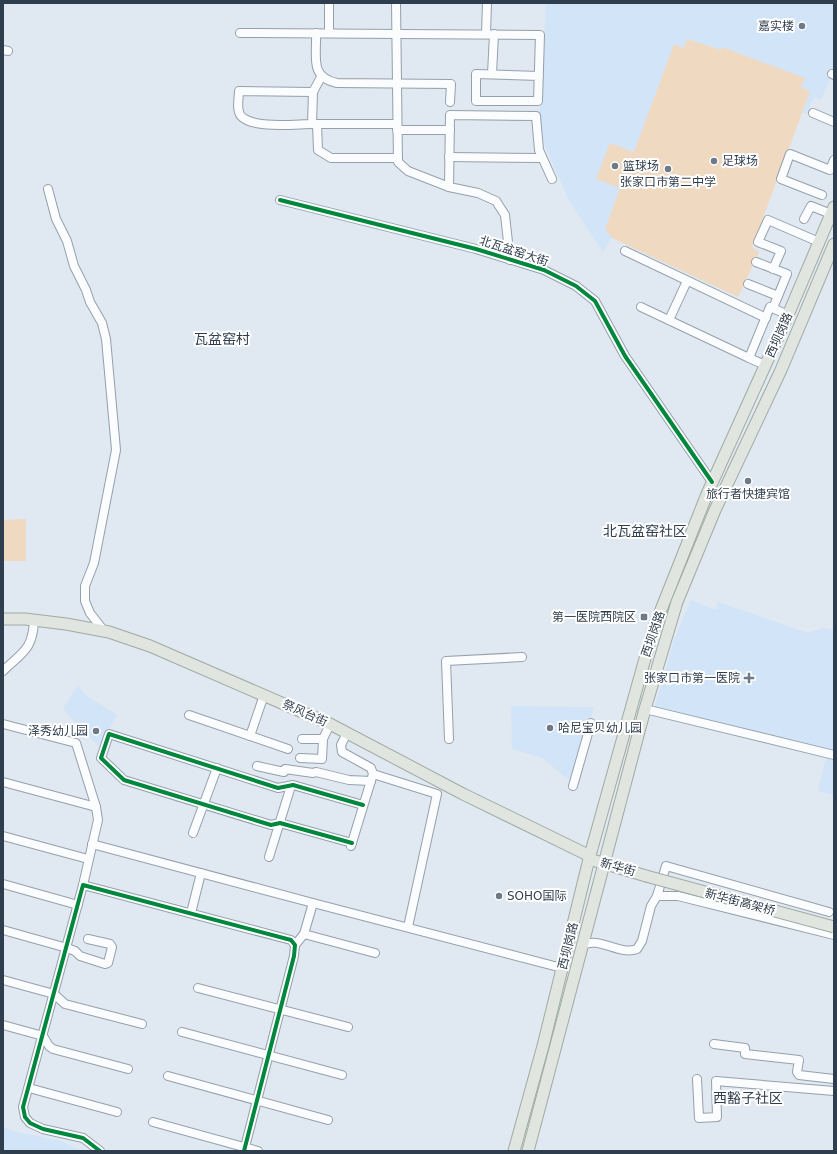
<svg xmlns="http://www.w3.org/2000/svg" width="837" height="1154" viewBox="0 0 837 1154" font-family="'DejaVu Sans','Noto Sans SC',sans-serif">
  <rect width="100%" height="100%" fill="#e0e8f1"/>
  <g fill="#d2e4f7">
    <polygon points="546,3 834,3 834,69 821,100 814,97 806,114 802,112 752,247 759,252 738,297 612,238 603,252 568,199 542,138 539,121"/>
    <polygon points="691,600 716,610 718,602 808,633 823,628 834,630 834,795 818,791 827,753 718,727 716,731 652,716 674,640"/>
    <polygon points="78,685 85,695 117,715 99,747 63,709"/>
    <polygon points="511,706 594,707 573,781 565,777 543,758 512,749"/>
    <polygon points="3,1127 13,1131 61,1141 83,1151 3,1151"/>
  </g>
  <g fill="#efd9c1">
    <polygon points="687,39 721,50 722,47 805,78 801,87 810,92 752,247 759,252 738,297 612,238 605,229 620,188 596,179 610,143 634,152 674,44 684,48"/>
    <polygon points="26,519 26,561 3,561 3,520"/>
  </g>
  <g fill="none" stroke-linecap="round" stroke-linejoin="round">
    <defs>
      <g id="minor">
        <polyline points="396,3 398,162 408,171 449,187 478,193 496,201 505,215 510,260"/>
        <polyline points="240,33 540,35 538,101 476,101 476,74 539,76"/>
        <path d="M316,33C317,57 309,77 337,83L451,84L450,102"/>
        <polyline points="329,33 329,3"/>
        <polyline points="486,34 487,3"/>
        <polyline points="3,50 8,51"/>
        <polyline points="492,74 494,34"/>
        <polyline points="832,74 834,75"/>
        <path d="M313,92L239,91C239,98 236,110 241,116C253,129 295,124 312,124L313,92L321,77"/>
        <polyline points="813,113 834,122"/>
        <polyline points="313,124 397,124"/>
        <polyline points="317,124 318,150 331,158 398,158"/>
        <polyline points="397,130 450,130"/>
        <polyline points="449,157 542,158"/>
        <polyline points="449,187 450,115 536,116 539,150 552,179"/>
        <polyline points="48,189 56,219 67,241 74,266 86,290 90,302 102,323 106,339 116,450 94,563 85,586 85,601 90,613 104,631"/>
        <polyline points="822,195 781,179 790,154 830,170 834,160"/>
        <polyline points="280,200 476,249 544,270 576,286 595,301 625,356 712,482"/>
        <polyline points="804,219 811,206 831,214"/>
        <polyline points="625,251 766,318"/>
        <polyline points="756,262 787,274 773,308"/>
        <polyline points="773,269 781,251 758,242 768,220 819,242"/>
        <polyline points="748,284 778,296"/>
        <polyline points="641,307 749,358 770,307 788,315"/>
        <polyline points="669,320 687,281"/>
        <polyline points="749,358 765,365"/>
        <path d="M3,671C23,652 33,649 34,620"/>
        <polyline points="645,709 834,755"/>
        <polyline points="189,715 288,749"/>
        <polyline points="3,724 76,743 96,807 98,820 83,885"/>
        <polyline points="347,733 341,745 342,752 371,768 373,774 351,846"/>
        <polyline points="250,736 264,695"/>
        <polyline points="302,739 323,739"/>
        <polyline points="449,739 446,661 522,657"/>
        <polyline points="300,758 322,759 323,739 330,724"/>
        <polyline points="257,766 284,772 285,769 313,773 316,772 349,780 371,781"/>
        <polyline points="373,774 437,794 408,927"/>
        <polyline points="3,782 96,807"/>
        <polyline points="573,786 591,723"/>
        <polyline points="193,833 217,768"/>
        <polyline points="3,836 88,859"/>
        <polyline points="352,843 280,823 271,825 124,780 101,758 109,734 278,788 293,785 363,805"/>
        <polyline points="92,844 313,903 304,934 295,945"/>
        <polyline points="269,857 291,786"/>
        <polyline points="3,884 78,905"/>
        <polyline points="657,896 666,866 829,912"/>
        <polyline points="313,903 562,968"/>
        <polyline points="191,913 201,873"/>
        <polyline points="3,930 67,948 75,951 80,956 105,964 108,963 112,947 110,944 88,939"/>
        <polyline points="304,934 375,953"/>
        <path d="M583,945C599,936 620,956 637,949L642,941L651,906L657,896H678L834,935"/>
        <polyline points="3,980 54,994 65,1004 142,1024"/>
        <polyline points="198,988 348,1027"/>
        <polyline points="3,1025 43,1036 49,1046 53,1049 128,1069"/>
        <polyline points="182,1032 342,1075"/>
        <polyline points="714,1044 745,1048 745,1054 799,1060 797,1072 799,1075 834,1079"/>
        <polyline points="168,1076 328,1120"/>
        <polyline points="697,1079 699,1118 717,1117 716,1081 834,1091"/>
        <polyline points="29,1088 117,1112"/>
        <polyline points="153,1122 258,1151"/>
        <polyline points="100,1151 83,1138 43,1129 30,1123 25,1117 23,1107 83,885 291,940 295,945 294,956 244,1151"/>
      </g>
      <g id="major">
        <polyline points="3,619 25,619 66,624 109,632 150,646 330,724 463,794 590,856"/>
        <polyline points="589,859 646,876"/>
        <polyline points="514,1151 543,1046 589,859 653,630 707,494 788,315 834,207"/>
        <polyline points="528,1151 645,709 677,602 715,510 781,370 834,244"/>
      </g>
    </defs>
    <use href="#minor" stroke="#96a0ab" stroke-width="10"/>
    <use href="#major" stroke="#a0aaa2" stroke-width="13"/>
    <use href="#minor" stroke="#fafcfd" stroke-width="8"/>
    <use href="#major" stroke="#e1e5df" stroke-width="11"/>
    <defs>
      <polyline id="major-bridge" points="646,876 834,927"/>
    </defs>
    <use href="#major-bridge" stroke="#a0aaa2" stroke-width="13" stroke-linecap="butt"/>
    <use href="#major-bridge" stroke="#e1e5df" stroke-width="11"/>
    <defs>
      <g id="cycleway">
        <polyline points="280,200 476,249 544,270 576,286 595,301 625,356 712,482"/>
        <polyline points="352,843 280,823 271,825 124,780 101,758 109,734 278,788 293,785 363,805"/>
        <polyline points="100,1151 83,1138 43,1129 30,1123 25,1117 23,1107 83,885 291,940 295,945 294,956 244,1151"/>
      </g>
    </defs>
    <use href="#cycleway" stroke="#fff" stroke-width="6"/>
    <use href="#cycleway" stroke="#00873e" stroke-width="4"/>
  </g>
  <g fill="#6d7a87" stroke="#fff" stroke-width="1.5">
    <circle cx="802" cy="26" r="4"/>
    <circle cx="714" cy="161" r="4"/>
    <circle cx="615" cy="166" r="4"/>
    <circle cx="668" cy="169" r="4"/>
    <circle cx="748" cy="481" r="4"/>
    <rect x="640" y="613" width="8" height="8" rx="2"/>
    <path d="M747 672h4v4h4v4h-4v4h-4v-4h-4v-4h4z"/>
    <circle cx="550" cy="728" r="4"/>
    <circle cx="96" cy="731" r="4"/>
    <circle cx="499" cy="896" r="4"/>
  </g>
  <g text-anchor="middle" stroke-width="4" stroke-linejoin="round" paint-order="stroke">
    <g font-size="12" fill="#2f3e4e" stroke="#fff" text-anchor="end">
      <text x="794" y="30">嘉实楼</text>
      <text x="722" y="165" text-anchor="start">足球场</text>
      <text x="623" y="170" text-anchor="start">篮球场</text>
      <text x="668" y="186" text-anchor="middle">张家口市第二中学</text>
      <text x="748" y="498" text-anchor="middle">旅行者快捷宾馆</text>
      <text x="636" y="621">第一医院西院区</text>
      <text x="740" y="682">张家口市第一医院</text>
      <text x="558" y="732" text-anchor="start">哈尼宝贝幼儿园</text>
      <text x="88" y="735">泽秀幼儿园</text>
      <text x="507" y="900" text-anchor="start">SOHO国际</text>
    </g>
    <g font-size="12" fill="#2f3e4e" stroke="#fff">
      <text transform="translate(514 251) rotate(18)" y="4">北瓦盆窑大街</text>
      <text transform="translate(779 335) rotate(-66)" y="4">西坝岗路</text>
      <text transform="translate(653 634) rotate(-71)" y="4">西坝岗路</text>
      <text transform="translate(305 713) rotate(24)" y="4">祭风台街</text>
      <text transform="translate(618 867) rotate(16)" y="4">新华街</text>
      <text transform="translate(740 902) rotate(15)" y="4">新华街高架桥</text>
      <text transform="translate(568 946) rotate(-76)" y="4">西坝岗路</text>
    </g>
    <g font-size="14" fill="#2f3e4e" stroke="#fff">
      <text x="222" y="344">瓦盆窑村</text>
      <text x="645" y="536">北瓦盆窑社区</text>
      <text x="748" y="1103">西豁子社区</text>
    </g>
  </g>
  <rect width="837" height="1154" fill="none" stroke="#2f3e4e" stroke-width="8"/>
</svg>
